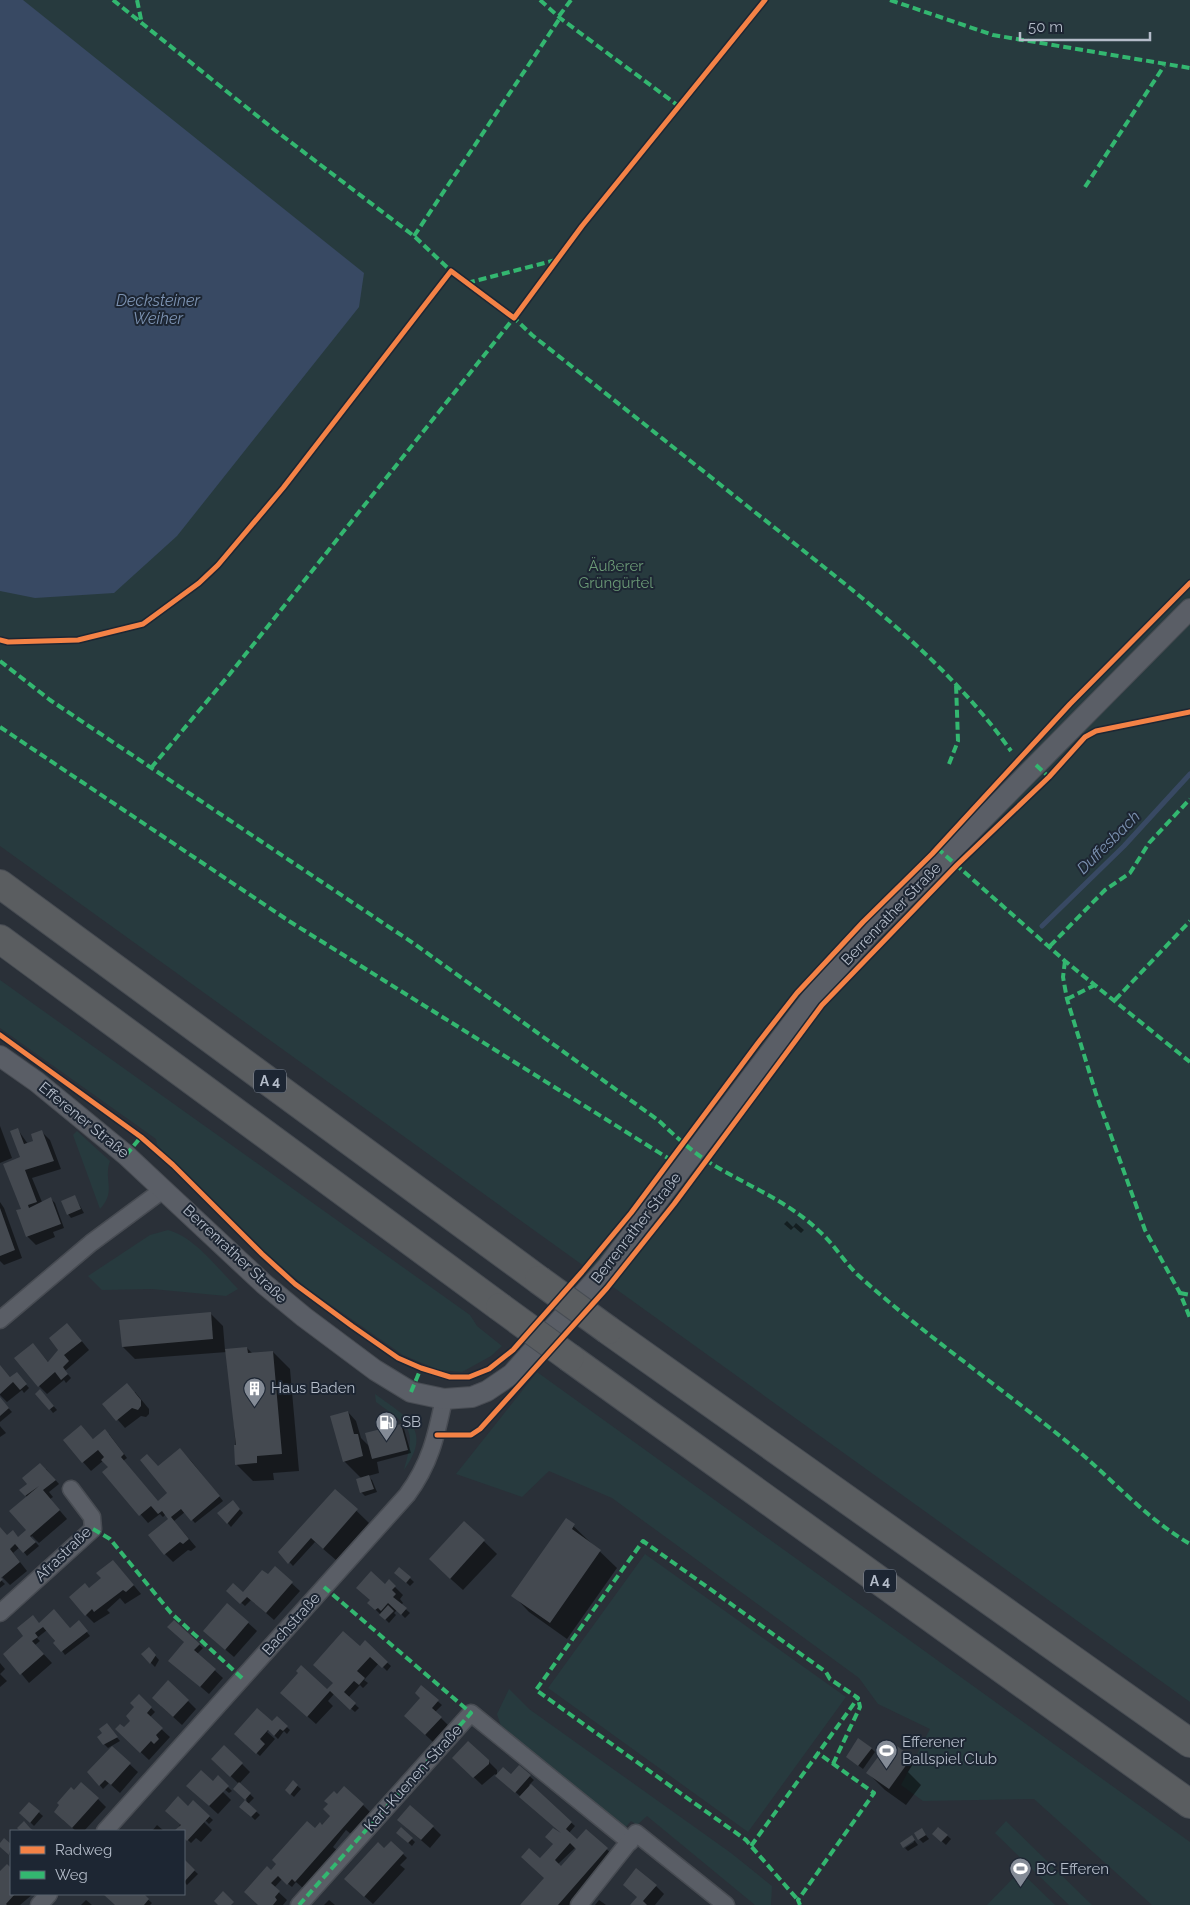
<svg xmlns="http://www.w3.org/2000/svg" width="1190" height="1905" viewBox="0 0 1190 1905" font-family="Raleway,sans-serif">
  <rect width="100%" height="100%" fill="#2a3038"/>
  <g fill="#273a3e">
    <polygon points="0,0 1190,0 1190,1702 0,846"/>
    <polygon points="0,980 470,1315 477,1326 502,1346 491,1356 462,1372 439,1370 403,1355 308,1289 268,1255 157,1145 156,1139 0,1028"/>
    <path d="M77,1131L110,1161C103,1180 117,1191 100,1209L73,1135Z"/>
    <path d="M168,1230C196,1238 218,1269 238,1289L226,1296L152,1289L102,1290L88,1276L150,1235Z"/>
    <polygon points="537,1372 1190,1842 1190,1905 1152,1905 1034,1799 923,1801 901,1785 930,1729 878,1704 859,1678 612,1498 549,1471 522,1497 456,1474"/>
    <path d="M375,1394C405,1416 434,1429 404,1470C417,1427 410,1427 376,1402Z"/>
    <polygon points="645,1554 846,1697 748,1832 548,1688"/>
    <polygon points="509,1689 529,1709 731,1853 772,1886 771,1905 755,1905 647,1816 637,1825 631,1821 625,1828 501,1726 497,1714"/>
    <polygon points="1006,1821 1092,1905 1069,1905 995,1833"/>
    <polygon points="1020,1871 1055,1905 987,1905"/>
  </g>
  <polygon fill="#384963" points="0,0 23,0 364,273 359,307 177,536 114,593 35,598 0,591"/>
  <g fill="#0007" fill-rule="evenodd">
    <polygon points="0,1126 12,1158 0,1163"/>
    <polygon points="18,1130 28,1144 35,1141 41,1131 50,1140 61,1169 32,1178 42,1202 51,1199 55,1203 64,1228 53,1232 55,1237 36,1245 27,1236 22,1209 23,1162"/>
    <polygon points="75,1197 84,1213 71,1218 68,1214"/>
    <polygon points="0,1202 4,1208 22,1258 4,1265 0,1261"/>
    <polygon points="787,1221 793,1227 796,1223 804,1230 801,1233 794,1227 791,1230 784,1224"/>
    <polygon points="210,1313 223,1326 225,1350 247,1348 253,1354 273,1352 290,1369 299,1471 273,1473 274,1480 253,1481 237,1465 230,1370 227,1352 135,1359 123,1347"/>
    <polygon points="75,1333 89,1350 65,1371 71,1378 66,1383 64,1380 47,1394 39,1386 33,1344 49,1363"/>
    <polygon points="0,1366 11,1378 20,1378 29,1388 24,1393 22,1390 7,1402 0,1395"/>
    <polygon points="135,1392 149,1409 149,1414 146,1417 141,1416 125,1428 104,1404"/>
    <polygon points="44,1395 57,1410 53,1413 50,1409"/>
    <polygon points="0,1399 12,1412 0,1422"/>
    <polygon points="348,1412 356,1421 361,1438 370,1447 401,1425 404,1429 411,1453 377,1462 379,1473 368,1476 372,1480 377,1492 365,1496 361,1492 361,1478 344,1461"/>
    <polygon points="0,1426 6,1433 0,1437"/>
    <polygon points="81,1427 94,1440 109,1434 127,1458 123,1461 158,1502 169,1493 158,1467 180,1449 192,1462 223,1501 195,1523 185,1512 174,1521 196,1547 191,1551 188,1550 173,1562 165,1554 170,1519 166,1514 163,1517 160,1514 148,1523 104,1472 110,1468 104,1460 91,1471 83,1462 65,1440"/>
    <polygon points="46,1469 59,1484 49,1492 53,1497 50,1499 67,1519 39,1543 32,1536 31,1537 39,1546 27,1556 20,1547 13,1553 27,1571 10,1585 2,1577 0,1579 5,1584 0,1588 0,1529 7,1537 18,1538 28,1530 27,1497 21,1490"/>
    <polygon points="336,1491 369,1523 336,1560 315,1542 293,1566 280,1552"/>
    <polygon points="236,1505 243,1513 231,1527 219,1513"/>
    <polygon points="566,1519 617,1568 567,1639 529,1612 513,1595"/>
    <polygon points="464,1522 497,1554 463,1590 443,1572"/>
    <polygon points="275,1568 300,1591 274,1620 251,1600 245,1606 228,1591 242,1594 268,1576"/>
    <polygon points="400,1569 414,1582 410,1586 396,1573"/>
    <polygon points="121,1570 141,1594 125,1604 120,1598 107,1610 110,1613 94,1623 86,1615 89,1589"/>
    <polygon points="389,1581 403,1595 400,1599 403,1603 401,1605 410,1613 405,1618 397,1610 394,1613 396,1615 389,1623 369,1603"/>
    <polygon points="228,1605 257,1631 234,1657 213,1639"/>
    <polygon points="174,1621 203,1648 197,1654 223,1678 209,1694 188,1676 186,1643"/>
    <polygon points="39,1624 70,1629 82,1626 90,1636 65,1655 47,1630 37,1638 40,1641 35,1645 52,1663 29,1683 5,1654"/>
    <polygon points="365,1642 391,1666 387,1671 379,1663 364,1680 368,1683 363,1688 360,1685 348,1698 359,1708 355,1712 334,1694 328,1701 333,1706 316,1724 290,1701 328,1691"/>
    <polygon points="152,1652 159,1660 155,1667 142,1654"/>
    <polygon points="0,1663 5,1669 0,1674 7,1681 0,1687"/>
    <polygon points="421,1687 442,1705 435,1712 449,1726 434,1743 414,1724 422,1698"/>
    <polygon points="139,1696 155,1712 149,1718 170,1737 149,1760 129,1741 124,1729 132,1721"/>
    <polygon points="188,1701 196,1709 182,1725 161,1706"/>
    <polygon points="277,1718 290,1730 287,1734 284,1731 278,1739 269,1730 267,1732 275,1739 260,1756 244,1742"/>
    <polygon points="110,1729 120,1741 108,1748 104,1744 104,1733"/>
    <polygon points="112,1748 138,1772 120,1793 109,1783 103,1789 89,1772"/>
    <polygon points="871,1748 875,1752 863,1769 851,1760"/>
    <polygon points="911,1758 915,1761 908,1772 921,1785 906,1805 885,1790 868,1773"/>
    <path d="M488,1761L497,1770V1775L511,1776L519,1767L534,1780L529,1785L575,1826L569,1833L577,1841L586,1830L615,1857L573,1905H522L545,1878L540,1860L564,1835L495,1774L482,1785L462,1766ZM576,1847L578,1849L561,1867L558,1864Z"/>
    <polygon points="242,1764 250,1772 239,1784 254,1798 248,1804 260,1815 255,1820 241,1807 247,1800 235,1789 239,1784 221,1767"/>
    <polygon points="218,1777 232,1791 229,1793 218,1784"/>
    <polygon points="293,1782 301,1789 294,1797 286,1790"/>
    <polygon points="218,1787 231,1800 218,1814 196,1794"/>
    <polygon points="98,1799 106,1807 84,1831 76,1831 63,1820 61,1805"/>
    <polygon points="193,1802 213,1820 209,1824 205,1820 204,1822 212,1830 201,1842 196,1838 191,1843 184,1836 184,1831 177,1830"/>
    <polygon points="29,1804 43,1816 34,1826 21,1813"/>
    <polygon points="363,1805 371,1813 352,1835 346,1830 333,1847 338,1851 304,1889 296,1882 292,1887 282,1879 274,1888 287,1900 283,1905 259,1905 271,1872 315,1830"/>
    <polygon points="157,1825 164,1831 152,1831"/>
    <polygon points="433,1827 441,1835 430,1848 407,1828"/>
    <polygon points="939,1828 951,1839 946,1845 937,1837"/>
    <polygon points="401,1829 415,1842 412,1846 398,1833"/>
    <polygon points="925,1834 929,1839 923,1843 919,1839"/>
    <polygon points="912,1837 918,1845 908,1851 905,1848 914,1842"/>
    <polygon points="4,1840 11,1846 11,1856 0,1846"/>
    <polygon points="391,1842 407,1858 400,1865 405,1869 373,1904 354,1887 388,1854"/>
    <polygon points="184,1861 198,1874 187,1885 184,1882"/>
    <polygon points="7,1866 11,1870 11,1894 33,1894 20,1905 0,1905 0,1873"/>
    <polygon points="656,1886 664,1894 655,1905 632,1905"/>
    <polygon points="104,1894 146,1894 144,1896 152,1903 150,1905 116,1905"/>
    <polygon points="86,1900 92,1905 81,1905"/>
    <polygon points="329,1900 335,1905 324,1905"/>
    <polygon points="599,1900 606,1905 595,1905"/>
  </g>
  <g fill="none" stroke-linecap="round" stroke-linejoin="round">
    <polyline stroke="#384963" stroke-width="5" points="1042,926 1124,846 1190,774"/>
  </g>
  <g fill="#444950" fill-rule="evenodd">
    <polygon points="18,1128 24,1144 33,1141 31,1134 42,1130 54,1161 25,1170 37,1202 28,1205 29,1208 51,1197 61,1224 26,1237 16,1210 21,1209 3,1164 20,1157 10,1131"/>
    <polygon points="75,1195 81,1209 67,1215 61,1201"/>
    <polygon points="0,1208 15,1250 0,1256"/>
    <polygon points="211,1312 213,1339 122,1347 119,1320"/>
    <polygon points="67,1323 82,1341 64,1355 69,1361 63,1367 68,1374 61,1380 55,1372 38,1387 14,1358 33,1343 48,1362 58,1350 49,1338"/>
    <polygon points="247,1347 248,1353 273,1351 282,1454 257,1456 257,1463 235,1465 234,1445 236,1445 225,1349"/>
    <polygon points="0,1365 10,1377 17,1372 27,1384 20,1390 13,1382 0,1394"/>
    <polygon points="127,1383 141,1400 141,1406 138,1410 132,1408 116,1421 102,1404"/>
    <polygon points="40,1389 54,1406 49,1410 35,1394"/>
    <polygon points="0,1397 9,1408 0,1416"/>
    <polygon points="348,1411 354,1434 358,1434 363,1456 343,1462 330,1416"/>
    <polygon points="401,1424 408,1450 372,1459 365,1433"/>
    <polygon points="81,1425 93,1439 105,1429 124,1454 121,1457 158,1501 167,1493 140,1460 147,1454 158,1466 180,1448 220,1496 191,1521 181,1509 171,1517 189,1539 183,1544 180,1542 164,1555 148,1535 168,1519 162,1511 158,1514 151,1506 139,1516 102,1472 108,1467 101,1460 104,1457 98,1450 82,1463 63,1440"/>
    <polygon points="40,1463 56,1480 43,1490 60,1510 30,1536 36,1542 23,1553 15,1544 10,1549 20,1562 1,1578 3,1579 0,1582 0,1527 7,1535 13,1530 18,1537 26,1530 9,1511 39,1486 25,1496 19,1490 27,1484 22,1478"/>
    <polygon points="369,1475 374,1489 360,1493 356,1479"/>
    <polygon points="335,1489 358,1509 323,1549 311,1538 288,1564 278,1552"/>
    <polygon points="233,1500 240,1509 227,1524 217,1513"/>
    <polygon points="566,1518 575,1524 572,1529 601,1550 550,1623 511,1596"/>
    <polygon points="464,1521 485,1540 450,1579 429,1559"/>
    <polygon points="113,1560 134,1585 126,1592 123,1590 94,1612 92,1609 85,1616 69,1597 85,1583 89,1588 101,1578 96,1573"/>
    <polygon points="275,1566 293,1582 266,1613 247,1597 240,1604 226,1591 233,1583 243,1592 262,1570 268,1574"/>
    <polygon points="399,1567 411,1577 406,1583 394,1573"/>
    <polygon points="371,1571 385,1584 389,1579 396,1586 392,1590 396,1594 393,1597 407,1608 401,1615 388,1603 381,1611 378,1608 375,1610 367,1603 370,1600 356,1588"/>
    <polygon points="227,1603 249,1622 225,1650 203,1631"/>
    <polygon points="388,1605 394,1611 385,1620 379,1615"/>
    <polygon points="54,1609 70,1628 79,1620 88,1631 61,1652 53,1643 55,1641 43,1627 35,1633 38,1637 32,1641 44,1654 20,1675 3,1654 23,1636 17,1628 33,1615 39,1623"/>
    <polygon points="174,1620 200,1644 194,1650 216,1669 200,1687 168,1661 184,1642 167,1627"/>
    <polygon points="343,1631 360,1646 365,1640 388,1662 382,1668 370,1657 357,1671 365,1678 359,1685 354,1681 344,1692 356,1703 350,1710 330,1691 307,1717 280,1693 298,1673 296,1671 301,1665 327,1689 333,1683 313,1665"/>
    <polygon points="149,1647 156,1655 150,1664 141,1654"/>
    <polygon points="168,1680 189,1700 173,1717 152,1698"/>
    <polygon points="421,1685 439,1700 432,1708 442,1717 425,1735 404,1716 420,1698 415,1693"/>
    <polygon points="139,1694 152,1707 147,1713 163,1728 156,1735 159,1739 154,1744 151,1741 140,1753 115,1729 120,1724 124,1727 130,1721 126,1716 134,1707 130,1703"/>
    <polygon points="257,1708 272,1721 277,1716 288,1726 283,1731 280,1729 274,1736 268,1730 260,1739 265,1744 256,1754 234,1734"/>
    <polygon points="107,1723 118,1737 103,1745 97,1737 102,1733 99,1729"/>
    <polygon points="858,1738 872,1748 858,1766 846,1757"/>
    <polygon points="468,1741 489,1760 489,1764 473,1778 452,1758"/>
    <polygon points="890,1741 912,1757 889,1789 866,1773"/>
    <polygon points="224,1745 243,1763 230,1777 211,1759"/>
    <polygon points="112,1746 131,1763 111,1785 105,1780 99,1786 87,1772"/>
    <polygon points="519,1765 531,1775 515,1793 495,1776 503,1767 511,1774"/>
    <polygon points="201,1770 213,1781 218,1775 229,1786 209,1806 186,1786"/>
    <polygon points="293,1780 298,1785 290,1795 285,1790"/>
    <polygon points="81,1782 99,1798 72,1828 54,1812 59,1805 57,1803 71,1787 74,1790"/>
    <polygon points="239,1782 251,1793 245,1800 233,1789"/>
    <path d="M531,1784L572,1822L566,1829L577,1839L586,1829L608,1848L558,1905H520L544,1878L521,1857L529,1848L540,1858L553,1844L545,1837L553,1828L561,1833L519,1797ZM570,1843L576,1849L561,1866L555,1860Z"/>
    <polygon points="344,1786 364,1804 295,1882 292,1879 287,1885 278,1876 271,1883 280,1891 275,1897 277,1900 273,1905 258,1905 244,1892 267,1866 271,1870 276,1864 272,1860 307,1821 315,1828 320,1822 322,1825 330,1816 323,1809 328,1804 324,1801 334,1791 337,1794"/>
    <polygon points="178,1796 188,1806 193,1800 210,1816 187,1841 184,1838 184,1831 175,1830 181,1825 165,1811"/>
    <polygon points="245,1800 257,1811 251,1817 239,1807"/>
    <polygon points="29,1802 40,1811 30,1823 19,1813"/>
    <polygon points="410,1805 434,1826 421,1840 397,1820"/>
    <polygon points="24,1821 30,1828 34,1831 20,1831 17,1828"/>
    <polygon points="401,1827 413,1838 408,1843 396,1833"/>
    <polygon points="938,1827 948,1835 941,1842 932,1834"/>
    <polygon points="922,1828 926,1835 918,1840 914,1833"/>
    <polygon points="912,1835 915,1840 903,1848 900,1843"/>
    <polygon points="4,1838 11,1844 9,1855 0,1847 0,1843"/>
    <polygon points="391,1841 404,1853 364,1897 344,1879 378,1842 384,1848"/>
    <polygon points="184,1859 195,1870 184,1882"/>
    <polygon points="7,1864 11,1868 11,1894 15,1894 6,1904 7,1905 0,1905 0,1871"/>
    <polygon points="636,1868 657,1885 643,1901 647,1905 630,1905 637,1897 623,1885"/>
    <polygon points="223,1891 234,1902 231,1905 218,1905 214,1901"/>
    <polygon points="103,1894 144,1894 149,1899 144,1905 115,1905"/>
  </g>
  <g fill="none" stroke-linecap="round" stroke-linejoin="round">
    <defs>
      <g id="minor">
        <polyline points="0,1320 91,1243 164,1189"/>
        <polyline points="0,1613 93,1529 92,1517 71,1489"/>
        <path d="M105,1831L407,1495C430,1464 436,1437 444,1399"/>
        <polyline points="39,1905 49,1894"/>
        <polyline points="299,1905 471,1713 630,1842"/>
        <polyline points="579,1905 636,1833 726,1905"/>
      </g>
      <polyline id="tertiary" points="0,1056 37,1082 126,1155 264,1284 304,1317 375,1370 411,1392 444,1399 472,1397 487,1391 512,1374 608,1266 813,996 871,932 1190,609"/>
      <g id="motorway">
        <polyline points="0,884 539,1280"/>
        <polyline points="0,939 500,1307"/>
        <polyline points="608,1330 1190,1743"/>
        <polyline points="570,1358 1190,1804"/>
      </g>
    </defs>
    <use href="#minor" stroke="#484c53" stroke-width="19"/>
    <use href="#tertiary" stroke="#484c53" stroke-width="22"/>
    <use href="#motorway" stroke="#474c53" stroke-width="30"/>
    <use href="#minor" stroke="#5a5e66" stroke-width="16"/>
    <use href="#tertiary" stroke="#5a5e66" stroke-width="20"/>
    <use href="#motorway" stroke="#5a5d60" stroke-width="28"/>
    <defs>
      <g id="motorway-bridge">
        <polyline points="539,1280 608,1330"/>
        <polyline points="500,1307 570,1358"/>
      </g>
    </defs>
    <use href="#motorway-bridge" stroke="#474c53" stroke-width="30" stroke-linecap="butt"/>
    <use href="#motorway-bridge" stroke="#5a5d60" stroke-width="28"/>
    <g stroke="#33b770" stroke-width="4" stroke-dasharray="8 4" stroke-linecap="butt">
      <polyline points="113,0 276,131 414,236 453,273"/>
      <polyline points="137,0 142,24"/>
      <polyline points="540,0 560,18 680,107"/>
      <polyline points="890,0 993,35 1190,68"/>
      <polyline points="559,16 571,0"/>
      <polyline points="1085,187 1164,66"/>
      <polyline points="414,236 560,18"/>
      <polyline points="467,283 556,260"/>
      <path d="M512,316L532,335C613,399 694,464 775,528C860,596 948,662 1011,751"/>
      <path d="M0,661L50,700L416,945L658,1120C673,1134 688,1148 704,1159C742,1184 786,1199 819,1231C834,1244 844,1262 859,1276C928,1338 1006,1391 1077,1450C1115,1482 1147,1519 1190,1544"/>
      <polyline points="0,727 289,921 671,1160"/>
      <polyline points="949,764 958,741 956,684"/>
      <polyline points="1036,765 1049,777"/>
      <polyline points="151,768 229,675 517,314"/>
      <polyline points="937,848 1065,961 1190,1062"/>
      <polyline points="1050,946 1105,890 1130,873 1149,843 1190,799"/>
      <polyline points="1065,961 1063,977 1067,999 1096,1094 1145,1230 1180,1293 1190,1318"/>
      <polyline points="1067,999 1095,985"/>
      <polyline points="1115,1000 1190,921"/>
      <polyline points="126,1155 141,1137"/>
      <polyline points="1180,1293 1190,1295"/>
      <polyline points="411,1392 421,1368"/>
      <polyline points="93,1529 110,1539 171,1613 242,1678"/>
      <polyline points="833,1764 860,1707 858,1698"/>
      <polyline points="751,1846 858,1698 830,1679 826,1672 643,1541 536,1690 746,1840 751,1846 798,1900"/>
      <polyline points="299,1905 471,1713 324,1587"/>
      <polyline points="800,1905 798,1900 874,1793 818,1753"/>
    </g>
    <defs>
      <g id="cycleway">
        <polyline points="0,640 8,642 78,640 143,624 199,583 218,565 283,488 451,271 514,318 582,226 765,0"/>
        <polyline points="0,1035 141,1137 173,1165 262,1254 295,1284 352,1326 398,1358 421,1368 450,1377 469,1377 489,1369 513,1350 582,1272 631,1213 758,1043 797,993 863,922 932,854 1070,704 1190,583"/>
        <polyline points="437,1435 471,1435 480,1429 607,1288 674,1204 822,1005 957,865 1049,777 1085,737 1096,731 1190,712"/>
      </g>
    </defs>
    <use href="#cycleway" stroke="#1d2633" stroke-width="8"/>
    <use href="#cycleway" stroke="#f48246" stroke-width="5"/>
  </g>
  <defs>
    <symbol id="building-pin" viewBox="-11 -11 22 30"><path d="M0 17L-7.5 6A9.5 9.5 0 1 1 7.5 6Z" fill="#848b96" stroke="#1d2633"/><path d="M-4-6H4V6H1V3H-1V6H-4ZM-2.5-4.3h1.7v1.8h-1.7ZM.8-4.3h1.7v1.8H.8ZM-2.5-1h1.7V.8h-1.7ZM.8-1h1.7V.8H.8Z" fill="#fff"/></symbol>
    <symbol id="fuel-pin" viewBox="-11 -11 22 30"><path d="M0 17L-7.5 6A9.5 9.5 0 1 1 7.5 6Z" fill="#848b96" stroke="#1d2633"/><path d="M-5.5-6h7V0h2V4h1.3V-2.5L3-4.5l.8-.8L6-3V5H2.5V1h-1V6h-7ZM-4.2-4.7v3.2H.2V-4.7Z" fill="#fff"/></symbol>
    <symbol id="stadium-pin" viewBox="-11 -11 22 30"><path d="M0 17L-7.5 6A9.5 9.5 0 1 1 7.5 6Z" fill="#848b96" stroke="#1d2633"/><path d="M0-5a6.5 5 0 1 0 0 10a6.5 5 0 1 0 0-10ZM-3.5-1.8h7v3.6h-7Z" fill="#fff"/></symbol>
  </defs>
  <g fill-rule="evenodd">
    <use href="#building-pin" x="242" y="1376" width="25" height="34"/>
    <use href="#fuel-pin" x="374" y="1410" width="25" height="34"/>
    <use href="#stadium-pin" x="874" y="1738" width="25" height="34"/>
    <use href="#stadium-pin" x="1008" y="1856" width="25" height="34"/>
  </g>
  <g text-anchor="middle" stroke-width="4" stroke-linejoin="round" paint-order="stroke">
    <g fill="#1d2633" stroke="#878f9c" stroke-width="1">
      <rect x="254" y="1069.5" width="32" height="23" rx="4"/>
      <rect x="864" y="1569.5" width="32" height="23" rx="4"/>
    </g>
    <g font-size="14" font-weight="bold" fill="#b4bcc9">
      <text x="270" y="1086">A 4</text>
      <text x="880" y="1586">A 4</text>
    </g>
    <g font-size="15" fill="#6b9a76" stroke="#1d2633">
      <text x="616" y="571">Äußerer<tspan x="616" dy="17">Grüngürtel</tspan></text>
    </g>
    <g font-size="15" fill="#b4bcc9" stroke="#1d2633">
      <text transform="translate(891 914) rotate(-46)" y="5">Berrenrather Straße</text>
      <text transform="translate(84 1120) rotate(39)" y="5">Efferener Straße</text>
      <text transform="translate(636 1228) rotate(-52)" y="5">Berrenrather Straße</text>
      <text transform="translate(235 1254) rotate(43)" y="5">Berrenrather Straße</text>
      <text transform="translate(63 1554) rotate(-44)" y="5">Afrastraße</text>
      <text transform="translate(291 1624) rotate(-48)" y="5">Bachstraße</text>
      <text transform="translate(413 1778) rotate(-48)" y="5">Karl-Kuenen-Straße</text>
    </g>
    <g font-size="15" fill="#b4bcc9" stroke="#1d2633" text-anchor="start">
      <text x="271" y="1393">Haus Baden</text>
      <text x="402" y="1427">SB</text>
      <text x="902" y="1747">Efferener<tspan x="902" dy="17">Ballspiel Club</tspan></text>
      <text x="1036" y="1874">BC Efferen</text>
    </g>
    <g font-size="16" font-style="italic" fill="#7c92b1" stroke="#1d2633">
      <text x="158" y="306">Decksteiner<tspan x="158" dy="18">Weiher</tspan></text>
      <text transform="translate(1108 842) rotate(-45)" y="6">Duffesbach</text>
    </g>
  </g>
  <rect x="10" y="1830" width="175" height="65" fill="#1d2633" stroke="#59626f"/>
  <rect x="20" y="1846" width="25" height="8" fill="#f48246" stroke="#59626f"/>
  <text x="55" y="1855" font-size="15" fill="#b4bcc9">Radweg</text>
  <rect x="20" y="1871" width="25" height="8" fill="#33b770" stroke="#59626f"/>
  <text x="55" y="1880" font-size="15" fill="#b4bcc9">Weg</text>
  <path d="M1020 32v8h130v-8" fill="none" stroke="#b4bcc9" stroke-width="2.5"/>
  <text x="1028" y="32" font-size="15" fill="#b4bcc9" stroke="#1d2633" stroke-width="4" paint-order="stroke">50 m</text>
</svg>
